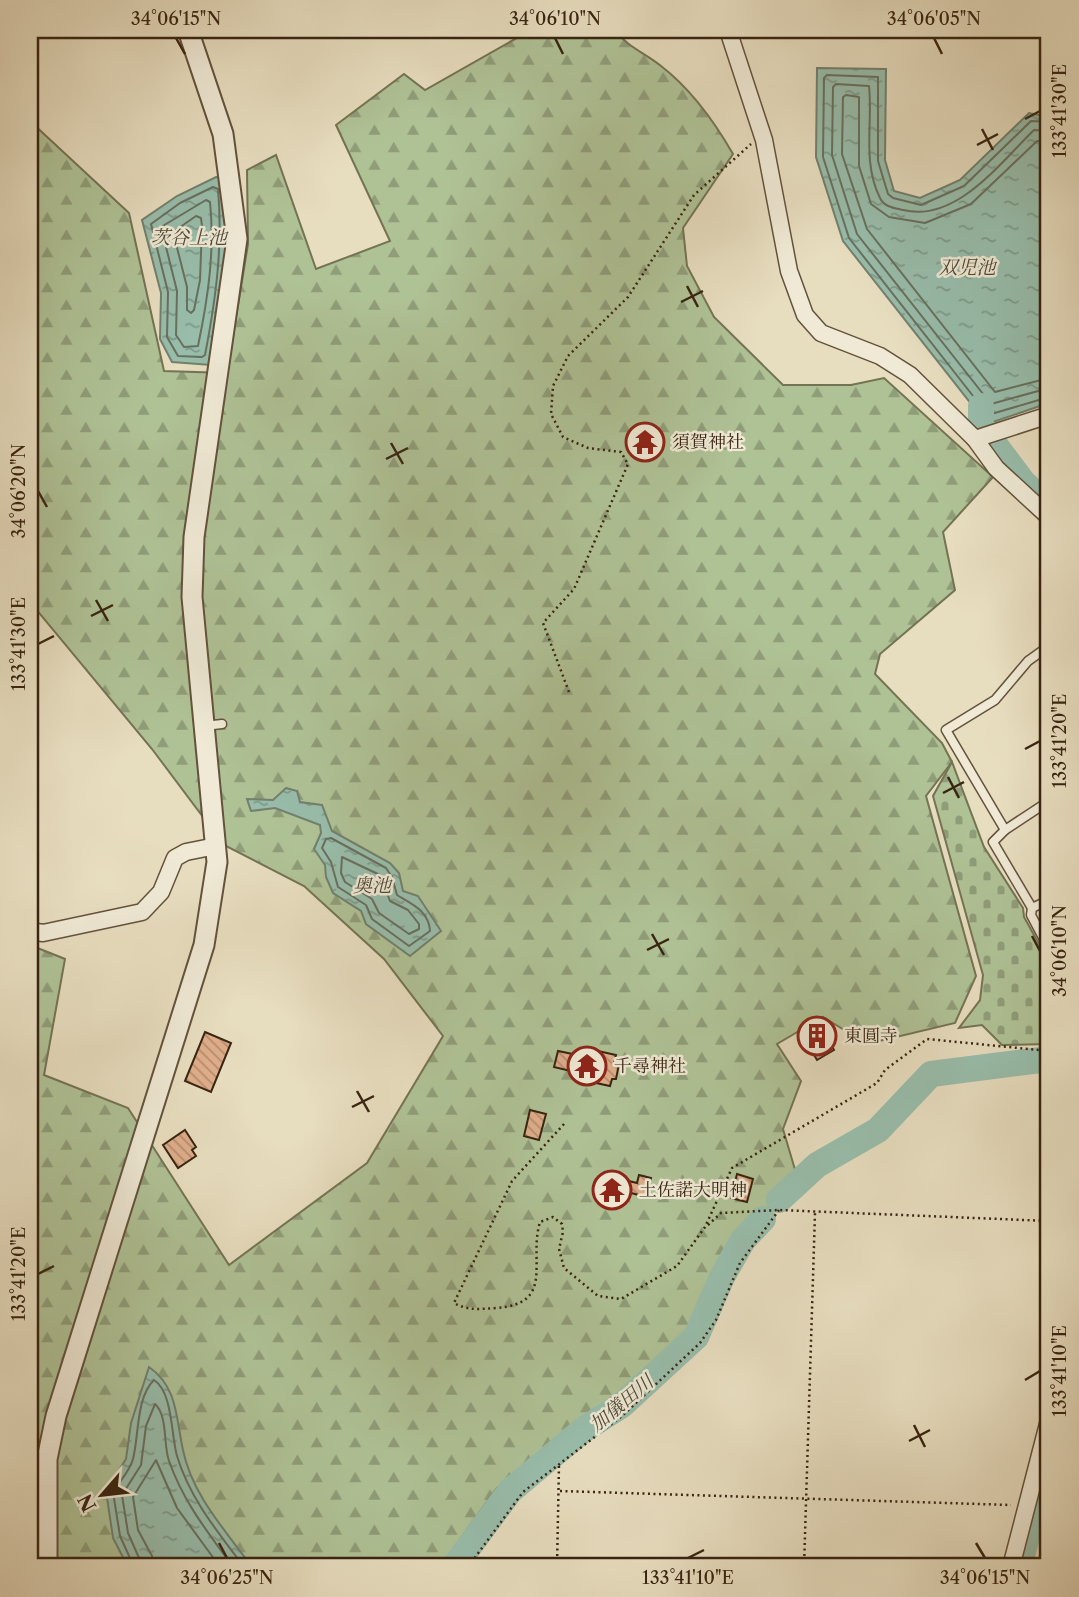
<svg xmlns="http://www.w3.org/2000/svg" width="1079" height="1597" viewBox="0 0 1079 1597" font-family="'Libre Caslon Text','Noto Serif JP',serif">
  <defs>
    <pattern id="forest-firs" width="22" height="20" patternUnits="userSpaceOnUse" patternTransform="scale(1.75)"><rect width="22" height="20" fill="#afc296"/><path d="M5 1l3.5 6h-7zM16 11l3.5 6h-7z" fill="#8f9d79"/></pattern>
    <pattern id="cemetery-stones" width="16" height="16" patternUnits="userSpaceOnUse" patternTransform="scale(1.75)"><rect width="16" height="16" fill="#afc296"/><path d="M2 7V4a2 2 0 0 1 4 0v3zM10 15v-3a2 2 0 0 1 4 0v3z" fill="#8f9d79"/></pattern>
    <pattern id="water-ripples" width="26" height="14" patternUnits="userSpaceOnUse" patternTransform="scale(1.75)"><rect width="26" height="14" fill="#98bdab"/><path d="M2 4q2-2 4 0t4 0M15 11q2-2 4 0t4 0" fill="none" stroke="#7d998a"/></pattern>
    <pattern id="building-back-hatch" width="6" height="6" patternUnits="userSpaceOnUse" patternTransform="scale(1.75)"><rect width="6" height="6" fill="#dfad8a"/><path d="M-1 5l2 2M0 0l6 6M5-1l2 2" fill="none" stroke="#b68d6f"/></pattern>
  </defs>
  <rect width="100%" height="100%" fill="#e7ddbf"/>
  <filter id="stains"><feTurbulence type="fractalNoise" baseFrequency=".00286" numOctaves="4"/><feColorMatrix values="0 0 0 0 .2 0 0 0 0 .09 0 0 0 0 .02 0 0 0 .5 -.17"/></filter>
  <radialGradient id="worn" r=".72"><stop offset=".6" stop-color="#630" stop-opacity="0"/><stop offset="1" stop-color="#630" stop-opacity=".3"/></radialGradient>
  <path fill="url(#forest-firs)" stroke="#747354" stroke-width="2" d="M531,30H615C627,47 645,53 661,66C691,89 714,121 733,154L683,228L687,266L714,317L783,385H851L884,378L993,477L943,532L955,590L880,654L875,674L942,743L952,762L926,796L976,976L955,1023L867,1044L823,1017L777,1044L801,1081L783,1129L796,1173L723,1264L693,1323L642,1378L497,1488L440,1567H30V945L65,959L44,1075L128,1108L229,1265L367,1163L443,1036L384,959L304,886L224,845L152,749L30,602V121L129,213L164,371L227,373L248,244L247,170L276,155L316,269L390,241L336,125L404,74L425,90Z"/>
  <polygon fill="url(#cemetery-stones)" stroke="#747354" stroke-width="2" points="952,762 984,847 1023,908 1024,917 1049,962 1049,1044 1002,1045 982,1025 959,1028 980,1000 983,975 933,796"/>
  <g fill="url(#water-ripples)" stroke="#72806d" stroke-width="2">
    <polygon points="817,68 886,69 885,160 894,191 920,198 960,180 1029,113 1049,117 1049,403 987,424 843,241 816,157"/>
    <polygon points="216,177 224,178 228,226 226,283 211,365 172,362 160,339 161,293 142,220 177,196"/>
    <polygon points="286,788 297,791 300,802 322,805 332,831 390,863 399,873 403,891 418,896 441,931 410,956 366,924 361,911 333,893 326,877 325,865 314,849 321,833 320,825 275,808 251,811 247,799 273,800"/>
    <path d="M149,1367C178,1387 176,1419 183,1450C192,1495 226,1531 252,1567H128L113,1538L106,1491L126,1459L131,1423Z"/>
  </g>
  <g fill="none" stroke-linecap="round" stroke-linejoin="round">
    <g stroke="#68705e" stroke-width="2">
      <polyline points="1049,122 1031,121 964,186 921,205 893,198 888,194 878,161 878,77 827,75 824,78 823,157 849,238 988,415 1049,397"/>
      <path d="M1049,131L1034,130C1000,163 956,223 903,210C894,208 884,207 880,198C862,162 873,123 869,86L836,84L833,87L832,155L857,234L991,404L1049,388"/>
      <polyline points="1049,141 1037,141 971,204 925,223 889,217 871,204 859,166 859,97 846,95 843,97 842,154 867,229 995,392 1049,378"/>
      <path d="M213,187L218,189C223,246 216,298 205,355L202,357L178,356L167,337L168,292L151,224L180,203Z"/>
      <path d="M206,200L210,202C215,251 208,298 198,346L184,347L176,335L177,291L161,227Z"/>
      <polygon points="196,216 201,218 202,226 200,280 194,310 191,313 187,310 187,287 173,232"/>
      <path d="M331,838L386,868L392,877L397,895C412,904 429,911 430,931L409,946L372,919L366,905L338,887L331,862L322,848L326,839Z"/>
      <polygon points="342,857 380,875 390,901 408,910 419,924 419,929 409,934 379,913 372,899 345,882 341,873"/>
      <path d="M134,1567L120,1536L113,1492C119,1482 130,1471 133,1459C139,1436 136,1397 154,1380C173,1392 171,1436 177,1456C190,1499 218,1532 244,1567"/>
      <path d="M143,1567L128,1533L122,1495L141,1465L146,1426L155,1404C168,1416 163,1444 169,1461C184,1503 207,1531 233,1567"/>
      <polyline points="153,1567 152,1556 138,1530 133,1497 156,1460 177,1508 220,1567"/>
    </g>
    <g stroke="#98bdab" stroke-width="26">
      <polyline points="981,423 981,406"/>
      <polyline points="996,446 1023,482 1049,506"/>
      <polyline points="779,1200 817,1165 878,1130 931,1074 1049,1059"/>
      <polyline points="454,1567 510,1491 583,1430 622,1405 696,1337 722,1277 743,1240 763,1219"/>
      <polyline points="1019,1567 1034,1510"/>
    </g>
  </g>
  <g fill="url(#building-back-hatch)" stroke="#382411" stroke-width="2">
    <polygon points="816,1018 833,1039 829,1042 834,1050 817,1060 801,1033 806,1030 803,1026"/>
    <polygon points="205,1032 231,1043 211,1092 185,1081"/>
    <polygon points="589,1049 616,1055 614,1063 619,1064 616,1079 612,1079 610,1086 582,1080 583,1074 554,1067 558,1051 587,1057"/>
    <polygon points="530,1110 546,1114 539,1140 524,1136"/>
    <polygon points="185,1130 196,1147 192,1150 196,1156 178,1168 163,1145"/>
    <polygon points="737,1174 753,1179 747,1202 731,1198"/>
    <polygon points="639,1175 651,1178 646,1197 620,1190 617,1203 602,1200 608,1176 637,1183"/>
  </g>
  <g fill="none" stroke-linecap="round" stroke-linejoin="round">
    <defs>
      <g id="service">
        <polyline points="1049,646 1028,661 995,700 946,730 1005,830 993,842 1032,908 1049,900"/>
        <polyline points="204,726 222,724"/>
        <polyline points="1005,830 1049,801"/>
        <polyline points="1032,908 1031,915 1049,949"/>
      </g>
      <g id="minor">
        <polyline points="728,30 764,140 789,271 805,315 821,333 880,356 910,375 975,439 996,468 1049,517"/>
        <polyline points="975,439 1049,415"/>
        <polyline points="30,931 43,933 142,912 161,892 175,858 186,852 216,846"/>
        <polyline points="1011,1567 1049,1420"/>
      </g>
      <polyline id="tertiary" points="47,1567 47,1459 56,1416 204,945 217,862 192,597 194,537 237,239 223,134 188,30"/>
    </defs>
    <use href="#service" stroke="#64523c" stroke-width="11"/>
    <use href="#minor" stroke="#64523c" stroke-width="19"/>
    <use href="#tertiary" stroke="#64523c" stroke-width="23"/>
    <g stroke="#382411" stroke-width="2.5" stroke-dasharray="2 3.5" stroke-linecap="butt">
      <polyline points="569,692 543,623 574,589 628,464 621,452 588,448 563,437 551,414 553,386 568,356 628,297 694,195 751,144"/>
      <path d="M564,1124L512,1181L454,1303C468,1311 480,1309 496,1308C556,1304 528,1261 540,1222L553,1217L562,1224L563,1232L559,1249L564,1268L598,1296L621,1299L677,1266L705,1227L732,1168L877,1083L885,1070L927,1039L1049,1051"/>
      <polyline points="708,1225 721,1213 779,1210 1049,1221"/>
      <polyline points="560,1491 1011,1505"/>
      <polyline points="468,1567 523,1492 622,1416 700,1343 716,1320 740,1263 779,1210"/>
      <polyline points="557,1567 559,1464"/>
      <polyline points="804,1567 815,1213"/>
    </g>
    <use href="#service" stroke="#efe9d5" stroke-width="8"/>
    <use href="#minor" stroke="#efe9d5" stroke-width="16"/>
    <use href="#tertiary" stroke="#efe9d5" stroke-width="19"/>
  </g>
  <path fill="none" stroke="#382411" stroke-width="2.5" d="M176,38L185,54M555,38L563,54M934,38L942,54M1025,119L1040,111M982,129L993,150M977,145L998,134M687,286L698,307M681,302L703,291M391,443L403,464M386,459L408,448M38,491L47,507M96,600L108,621M91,616L113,605M38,644L54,636M1025,749L1040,741M948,777L959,798M943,793L964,782M652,934L664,955M1032,936L1040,951M647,950L669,939M357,1091L369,1112M352,1107L374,1096M38,1274L54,1266M1025,1380L1040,1371M914,1425L925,1447M909,1441L930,1430M219,1543L227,1558M976,1543L985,1558M688,1558L704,1550"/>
  <defs>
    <symbol id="temple-ring" viewBox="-11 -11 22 22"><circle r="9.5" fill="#efe9d5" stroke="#8f2418" stroke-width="1.5"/><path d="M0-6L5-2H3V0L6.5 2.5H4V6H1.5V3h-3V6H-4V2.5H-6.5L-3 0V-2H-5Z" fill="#8f2418"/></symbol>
    <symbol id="building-ring" viewBox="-11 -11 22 22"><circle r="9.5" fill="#efe9d5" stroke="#8f2418" stroke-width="1.5"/><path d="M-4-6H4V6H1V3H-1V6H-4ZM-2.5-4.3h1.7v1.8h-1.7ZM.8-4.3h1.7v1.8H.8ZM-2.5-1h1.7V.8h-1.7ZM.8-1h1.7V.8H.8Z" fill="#8f2418"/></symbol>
  </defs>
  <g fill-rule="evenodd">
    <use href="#temple-ring" x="623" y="420" width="44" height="44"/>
    <use href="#building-ring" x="795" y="1014" width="44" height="44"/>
    <use href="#temple-ring" x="565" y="1044" width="44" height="44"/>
    <use href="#temple-ring" x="590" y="1168" width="44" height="44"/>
  </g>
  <g text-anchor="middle" stroke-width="5" stroke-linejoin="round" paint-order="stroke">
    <g font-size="18" fill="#382411" stroke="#efe9d5" text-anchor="start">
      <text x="672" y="448">須賀神社</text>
      <text x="844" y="1042">東圓寺</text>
      <text x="614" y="1072">千尋神社</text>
      <text x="639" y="1196">土佐諾大明神</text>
    </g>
    <g font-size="19" font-style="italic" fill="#504a38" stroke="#efe9d5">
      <text x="189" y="244">茨谷上池</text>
      <text x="967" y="274">双児池</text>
      <text x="372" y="892">奥池</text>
      <text transform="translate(621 1403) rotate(-40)" y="7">加儀田川</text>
    </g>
  </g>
  <rect width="1079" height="1597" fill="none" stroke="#e7ddbf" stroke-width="77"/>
  <g transform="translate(102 1495) rotate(242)" stroke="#efe9d5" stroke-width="5" paint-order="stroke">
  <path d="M0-5L12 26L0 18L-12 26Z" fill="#382411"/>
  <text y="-10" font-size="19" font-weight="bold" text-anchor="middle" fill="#382411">N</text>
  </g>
  <rect x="38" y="38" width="1002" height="1520" fill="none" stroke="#382411" stroke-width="2.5"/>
  <g font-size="18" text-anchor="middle" fill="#382411">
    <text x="176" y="25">34°06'15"N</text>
    <text x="555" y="25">34°06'10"N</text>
    <text x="934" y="25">34°06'05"N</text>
    <text transform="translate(1060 111) rotate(-90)" y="6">133°41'30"E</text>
    <text transform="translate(19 491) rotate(-90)" y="6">34°06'20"N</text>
    <text transform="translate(19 644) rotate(-90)" y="6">133°41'30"E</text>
    <text transform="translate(1060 741) rotate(-90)" y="6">133°41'20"E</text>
    <text transform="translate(1060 951) rotate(-90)" y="6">34°06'10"N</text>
    <text transform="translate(19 1274) rotate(-90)" y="6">133°41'20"E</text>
    <text transform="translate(1060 1371) rotate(-90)" y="6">133°41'10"E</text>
    <text x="227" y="1584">34°06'25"N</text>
    <text x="688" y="1584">133°41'10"E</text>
    <text x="985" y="1584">34°06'15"N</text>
  </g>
  <rect width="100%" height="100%" filter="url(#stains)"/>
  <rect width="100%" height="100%" fill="url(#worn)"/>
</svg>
